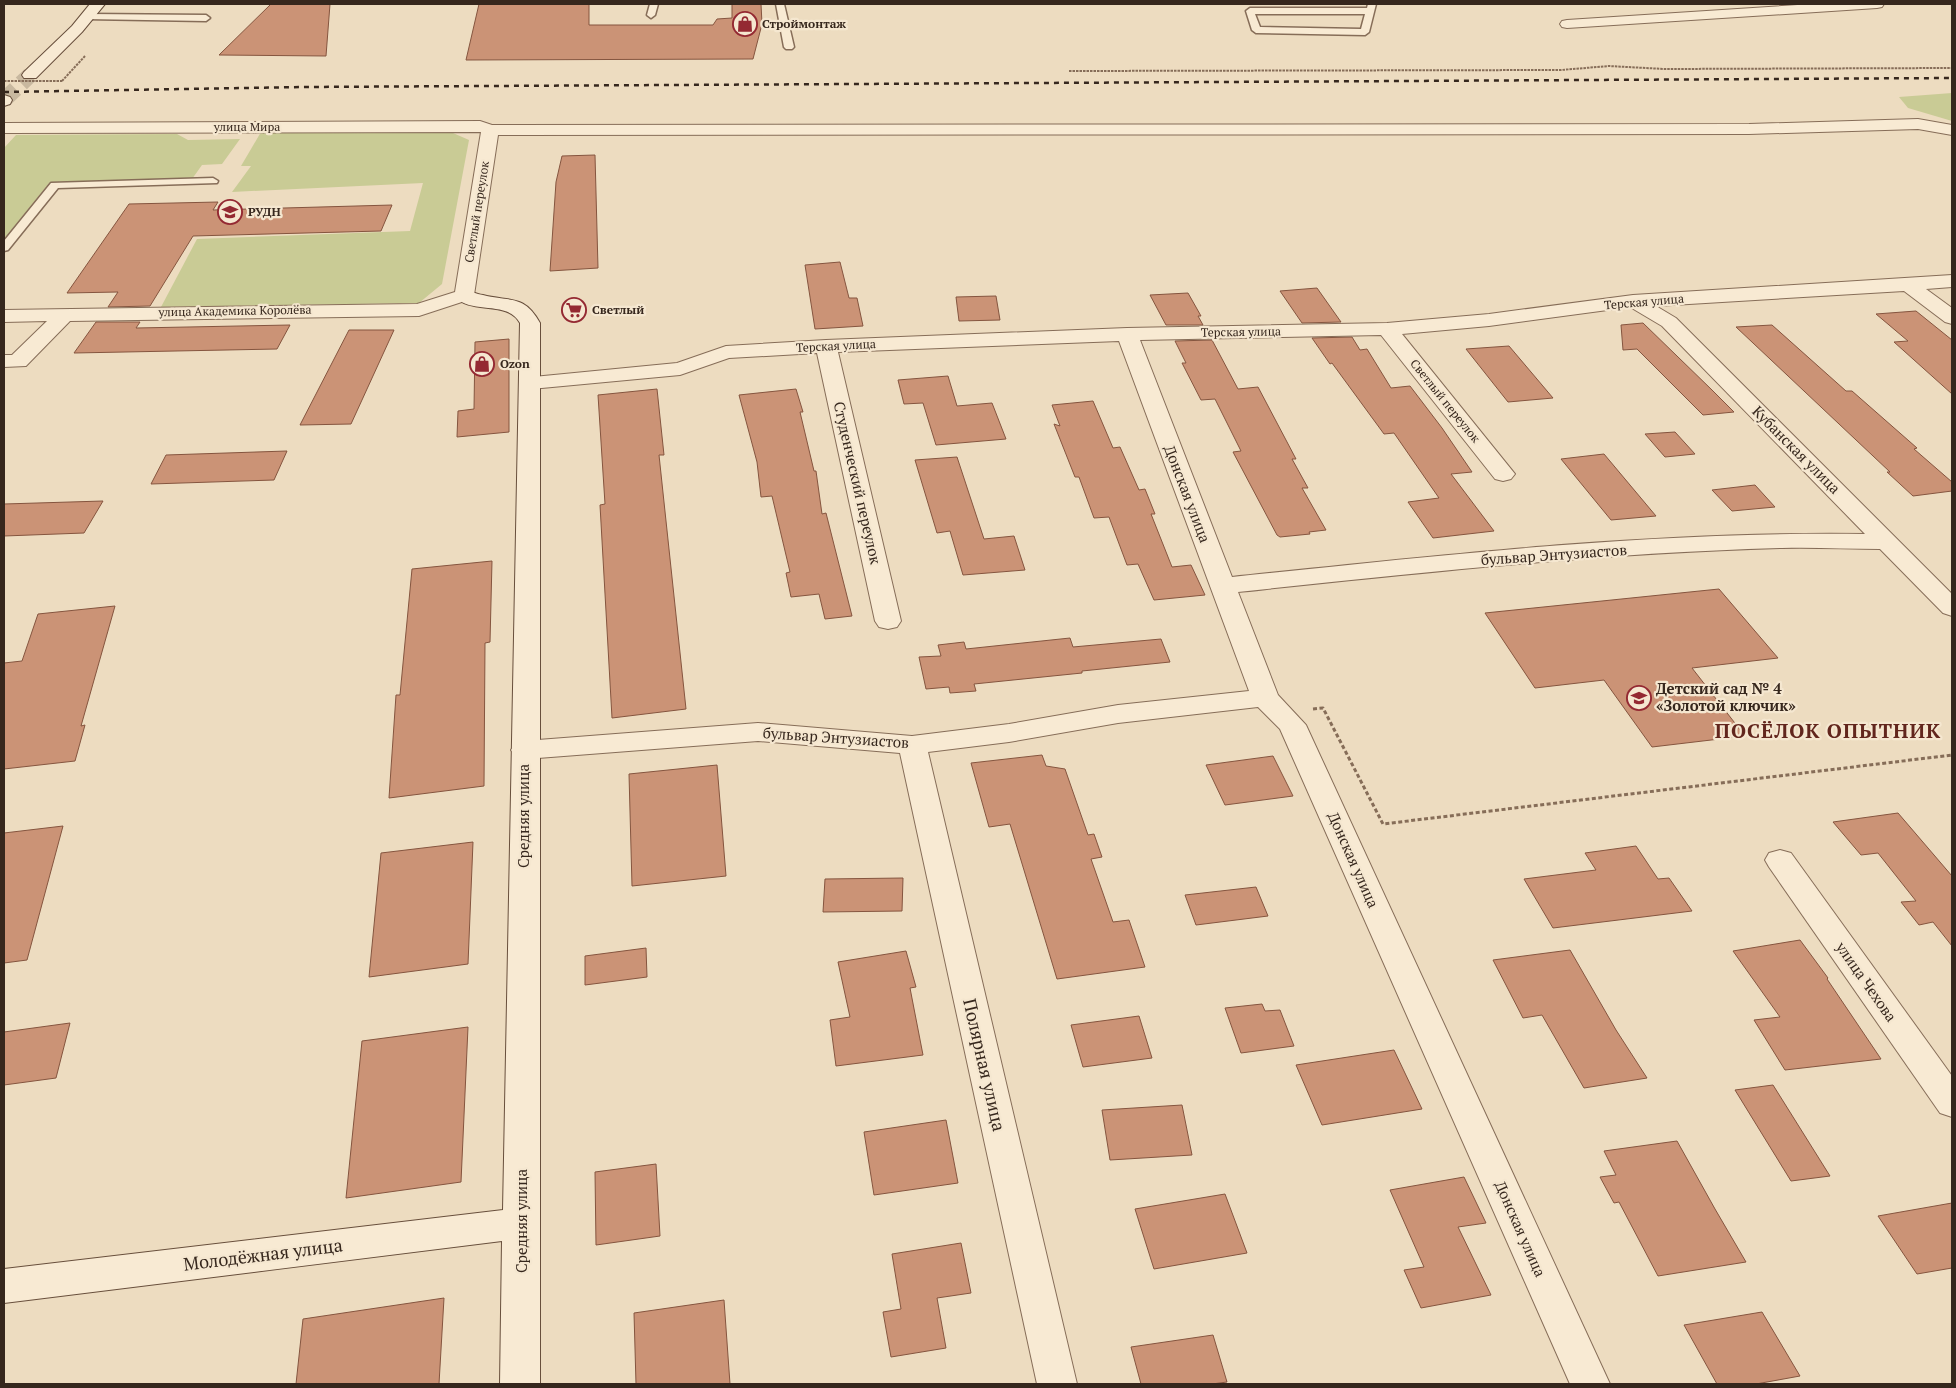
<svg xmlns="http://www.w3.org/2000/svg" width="1956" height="1388" viewBox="0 0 1956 1388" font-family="'PT Serif',serif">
  <rect width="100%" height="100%" fill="#eddcc0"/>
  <g fill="#c9cb95">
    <polygon points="1952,93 1952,121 1908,108 1899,97"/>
    <polygon points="261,132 453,133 469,140 442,284 419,303 161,307 197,239 410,231 423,183 232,192 251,166 241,166"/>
    <polygon points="177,134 188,140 240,139 222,164 202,165 192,179 50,182 4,239 4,148 16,135"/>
  </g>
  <g fill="#cb9376" stroke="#85553f">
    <polygon points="271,4 330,4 326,56 219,55"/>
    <polygon points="479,4 589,4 589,25 713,25 717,19 732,18 732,4 761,4 762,24 753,59 466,60"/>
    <polygon points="595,155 598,268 550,271 556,182 562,156"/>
    <polygon points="218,202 213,210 392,205 381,231 193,236 150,306 108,307 118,292 67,293 129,204"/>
    <polygon points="840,262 849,298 857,298 863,326 815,329 805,265"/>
    <polygon points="1317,288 1341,322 1302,323 1280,291"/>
    <polygon points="1188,293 1201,316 1198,316 1203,325 1166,325 1150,295"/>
    <polygon points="996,296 1000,320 959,321 956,297"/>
    <polygon points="1916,311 1952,340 1952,394 1894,342 1908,341 1876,314"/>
    <polygon points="96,322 140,322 136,328 290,325 277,349 74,353"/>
    <polygon points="1643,323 1712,390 1734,412 1703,415 1637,349 1623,350 1621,325"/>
    <polygon points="1772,325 1846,391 1852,391 1917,448 1914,449 1952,482 1952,491 1913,496 1887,472 1890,472 1736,327"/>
    <polygon points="349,330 394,330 351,424 300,425"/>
    <polygon points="1352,337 1360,350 1367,349 1391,388 1410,386 1442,428 1472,472 1451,474 1494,531 1433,538 1408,502 1439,498 1394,433 1384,434 1332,363 1330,364 1312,338"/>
    <polygon points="509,339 509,432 457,437 458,411 474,409 475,342"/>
    <polygon points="1212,340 1238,389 1258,387 1296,459 1292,459 1308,488 1302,488 1326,530 1309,532 1310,534 1280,537 1277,535 1233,452 1241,451 1215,399 1201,400 1182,363 1186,363 1175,341"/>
    <polygon points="1509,346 1553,398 1508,402 1466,349"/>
    <polygon points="948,376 957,406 992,403 1006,439 936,445 923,403 904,404 898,380"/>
    <polygon points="657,389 664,455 659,455 686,709 612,718 600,505 605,504 598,395"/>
    <polygon points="796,389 803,412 800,412 814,471 816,471 822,514 826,513 852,616 825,619 819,594 791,597 786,573 790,572 772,496 761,497 757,462 739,395"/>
    <polygon points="1093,401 1113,448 1120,447 1139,490 1145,489 1155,514 1151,514 1172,567 1191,565 1205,595 1154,600 1138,564 1127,565 1109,517 1094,518 1079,477 1075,477 1054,424 1060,426 1052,405"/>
    <polygon points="1675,432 1695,454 1665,457 1645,434"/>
    <polygon points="287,451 274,480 151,484 166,455"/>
    <polygon points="1604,454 1656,516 1611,520 1561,459"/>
    <polygon points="957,457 984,539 1014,536 1025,570 963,575 950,531 937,533 915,460"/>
    <polygon points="1755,485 1775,507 1732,511 1712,490"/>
    <polygon points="103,501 84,533 4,536 4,504"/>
    <polygon points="492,561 490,642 485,643 484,786 389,798 396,695 400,695 412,569"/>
    <polygon points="1719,589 1778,658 1692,668 1745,736 1652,747 1604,680 1535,688 1485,613"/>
    <polygon points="115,606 81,726 85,725 75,761 4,769 4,663 22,661 38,614"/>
    <polygon points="1070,638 1073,647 1161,639 1170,662 1082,671 1082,673 974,684 976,691 950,693 949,687 926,689 919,657 941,656 938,645 964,642 966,649"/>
    <polygon points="1042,755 1046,766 1065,769 1088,835 1094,834 1102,857 1091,859 1113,922 1129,920 1145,967 1057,979 1010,824 989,827 971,763"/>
    <polygon points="1273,756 1293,796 1225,805 1206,765"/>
    <polygon points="717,765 726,876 632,886 629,774"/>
    <polygon points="1898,813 1952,876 1952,946 1933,922 1919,925 1901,902 1916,901 1878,853 1861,855 1833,822"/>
    <polygon points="63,826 27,960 4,963 4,833"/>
    <polygon points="473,842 468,964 369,977 381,853"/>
    <polygon points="1636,846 1658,879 1669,878 1692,911 1553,928 1524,879 1596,870 1585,853"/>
    <polygon points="903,878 902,911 823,912 825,879"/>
    <polygon points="1256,887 1268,916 1196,925 1185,895"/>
    <polygon points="1800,940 1828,978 1827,979 1881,1059 1785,1070 1754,1020 1780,1017 1733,951"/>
    <polygon points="646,948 647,977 585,985 585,956"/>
    <polygon points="1570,950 1616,1030 1647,1078 1584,1088 1542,1015 1523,1018 1493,960"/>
    <polygon points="906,951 916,987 910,988 923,1055 836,1066 830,1020 850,1017 838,962"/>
    <polygon points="1262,1004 1265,1011 1280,1010 1294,1046 1241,1053 1225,1008"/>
    <polygon points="1139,1016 1152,1058 1083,1067 1071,1025"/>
    <polygon points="70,1023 56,1078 4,1085 4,1032"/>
    <polygon points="468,1027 461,1182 346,1198 362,1041"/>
    <polygon points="1394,1050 1422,1109 1322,1125 1296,1065"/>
    <polygon points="1773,1085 1830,1176 1791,1181 1735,1090"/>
    <polygon points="1182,1105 1192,1155 1110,1160 1102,1110"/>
    <polygon points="946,1120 958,1183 874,1195 864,1132"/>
    <polygon points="1677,1141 1715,1209 1746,1262 1658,1276 1619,1202 1614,1203 1600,1177 1616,1175 1604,1151"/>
    <polygon points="656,1164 660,1236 596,1245 595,1172"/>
    <polygon points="1464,1177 1486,1223 1458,1227 1491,1295 1421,1308 1404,1270 1424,1267 1390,1190"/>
    <polygon points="1225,1194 1247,1253 1154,1269 1135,1209"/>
    <polygon points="1952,1203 1952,1268 1917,1274 1878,1216"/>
    <polygon points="961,1243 971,1293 937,1298 946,1348 891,1357 883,1312 901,1309 892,1254"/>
    <polygon points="444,1298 439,1384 296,1384 303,1319"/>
    <polygon points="724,1300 730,1384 636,1384 634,1313"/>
    <polygon points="1762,1312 1800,1376 1756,1384 1717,1384 1684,1325"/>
    <polygon points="1213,1335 1227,1382 1212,1384 1141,1384 1131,1347"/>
  </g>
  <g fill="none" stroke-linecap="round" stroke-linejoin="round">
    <polyline stroke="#c8b89f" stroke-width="16" stroke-dasharray="16 8" stroke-linecap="butt" points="4,100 30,75"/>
    <defs>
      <g id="lane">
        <polygon points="650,4 658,4 655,15 651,18 647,15"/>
        <polygon points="776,4 784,4 794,47 792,49 786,49 784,47"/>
        <path d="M1368,4H1376L1369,32L1365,35L1256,33L1252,30L1246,11L1250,8H1367ZM1255,14H1365L1361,29L1260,27Z"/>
        <polygon points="88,14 206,15 210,18 206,21 85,19 84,17"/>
        <polygon points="213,178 218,181 217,183 58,188 8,250 4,251 4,241 51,183"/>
      </g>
      <g id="street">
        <polygon points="1813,4 1884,4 1882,7 1877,8 1567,28 1562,27 1560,24 1562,21 1567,20"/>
        <polygon points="1918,119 1952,125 1952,135 1918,129 1749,134 498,135 474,295 471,299 419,316 70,321 26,366 4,367 4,355 12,355 47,321 4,322 4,310 417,304 455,292 481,132 4,133 4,123 480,121 492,125 1749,124"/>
        <path d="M1952,275V287L1926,289L1952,308V324L1945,322L1904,291L1656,306L1676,318L1952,594V616L1943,613L1880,549C1847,549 1814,547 1782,548C1600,553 1418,573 1238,592L1278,695L1306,725L1610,1384H1570L1280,729L1258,707L1118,723L1009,742L928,752L1077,1384H1037L900,753L758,741L525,759L515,756L511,750L515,744L525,741L758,723L912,736L1009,724L1118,705L1249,691L1119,341L838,352L901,621L897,627L888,629L879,627L875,621L817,353L729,358L680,375L531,389L523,388L520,383L523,378L677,363L726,346L826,340L1127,328L1387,323L1489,314L1633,295ZM1630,307L1662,326L1865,534C1654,531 1442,555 1232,577L1140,340L1381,335L1495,479L1503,481L1511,479L1515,474L1402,334L1489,326Z"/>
        <polygon points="1780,850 1791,853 1952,1076 1952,1117 1940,1113 1769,867 1765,860 1769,853"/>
      </g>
      <g id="secondary">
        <polygon points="90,4 105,4 82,32 36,78 24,78 22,75 24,72 72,26"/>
        <polygon points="4,95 10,97 12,100 10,104 4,106"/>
        <path d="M464,289C471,291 476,294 483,295C510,302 524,294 540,323V1384H500L502,1241L4,1303V1269L503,1210L520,323C507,299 469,316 454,295L457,291Z"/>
      </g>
    </defs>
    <use href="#lane" stroke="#866d58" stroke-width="3"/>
    <use href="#street" stroke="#866d58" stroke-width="2"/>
    <use href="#secondary" stroke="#684f3c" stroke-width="2"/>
    <g stroke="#866d58" stroke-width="2" stroke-dasharray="2.5 1" stroke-linecap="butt">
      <polyline points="1069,71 1561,70 1609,66 1664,69 1952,68"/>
      <polyline points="62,81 85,56"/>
    </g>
    <polyline stroke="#866d58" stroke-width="3" stroke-dasharray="4 2.5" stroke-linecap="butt" points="1313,709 1323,708 1383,824 1952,755"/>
    <use href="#lane" fill="#f8ead3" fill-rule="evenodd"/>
    <use href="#street" fill="#f8ead3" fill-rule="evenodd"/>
    <use href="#secondary" fill="#f8ead3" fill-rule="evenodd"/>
    <polyline stroke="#36271d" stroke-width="2.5" stroke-dasharray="5 5" stroke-linecap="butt" points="4,92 303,87 1952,78"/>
    <polyline stroke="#866d58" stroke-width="2" stroke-dasharray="2.5 1" stroke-linecap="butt" points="4,81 62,81"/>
  </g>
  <defs>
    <symbol id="shop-ring" viewBox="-11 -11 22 22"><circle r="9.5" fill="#f5e7d0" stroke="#942932" stroke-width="1.5"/><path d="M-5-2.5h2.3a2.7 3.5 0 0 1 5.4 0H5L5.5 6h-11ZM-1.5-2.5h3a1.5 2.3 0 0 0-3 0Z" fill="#942932"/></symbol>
    <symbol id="university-ring" viewBox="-11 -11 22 22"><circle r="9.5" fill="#f5e7d0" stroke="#942932" stroke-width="1.5"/><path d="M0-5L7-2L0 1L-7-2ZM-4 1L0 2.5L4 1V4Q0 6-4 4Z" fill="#942932"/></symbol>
    <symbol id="supermarket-ring" viewBox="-11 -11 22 22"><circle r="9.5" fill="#f5e7d0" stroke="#942932" stroke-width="1.5"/><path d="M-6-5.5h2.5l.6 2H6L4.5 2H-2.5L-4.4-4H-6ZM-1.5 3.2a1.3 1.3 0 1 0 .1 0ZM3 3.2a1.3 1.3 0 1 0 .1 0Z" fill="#942932"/></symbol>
    <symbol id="school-ring" viewBox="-11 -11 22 22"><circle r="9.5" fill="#f5e7d0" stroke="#942932" stroke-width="1.5"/><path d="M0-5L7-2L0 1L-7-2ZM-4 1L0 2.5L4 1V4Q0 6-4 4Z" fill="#942932"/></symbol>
  </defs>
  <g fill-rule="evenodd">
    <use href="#shop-ring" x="731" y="10" width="28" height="28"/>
    <use href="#university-ring" x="216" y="198" width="28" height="28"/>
    <use href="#supermarket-ring" x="560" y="296" width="28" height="28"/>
    <use href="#shop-ring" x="468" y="350" width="28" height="28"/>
    <use href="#school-ring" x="1625" y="684" width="28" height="28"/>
  </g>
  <g text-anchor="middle" stroke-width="4.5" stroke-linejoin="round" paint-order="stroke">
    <g font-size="12" font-weight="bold" fill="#36271d" stroke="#f5e7d0" text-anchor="start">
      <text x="762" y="28">Строймонтаж</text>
      <text x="248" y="216">РУДН</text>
      <text x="592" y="314">Светлый</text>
      <text x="500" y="368">Ozon</text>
    </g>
    <g font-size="12" fill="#36271d" stroke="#f5e7d0">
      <text x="247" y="131">улица Мира</text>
      <text transform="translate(477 212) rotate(-81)" y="4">Светлый переулок</text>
      <text transform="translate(1644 302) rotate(-5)" y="4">Терская улица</text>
      <text transform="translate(235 311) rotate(-1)" y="4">улица Академика Королёва</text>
      <text transform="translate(1241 332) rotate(-1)" y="4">Терская улица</text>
      <text transform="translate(836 346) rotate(-3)" y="4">Терская улица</text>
      <text transform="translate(1445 401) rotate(51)" y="4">Светлый переулок</text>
    </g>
    <g font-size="15" fill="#36271d" stroke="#f5e7d0">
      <text transform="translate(1796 450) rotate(45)" y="5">Кубанская улица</text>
      <text transform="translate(857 483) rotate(77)" y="5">Студенческий переулок</text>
      <text transform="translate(1187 494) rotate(69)" y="5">Донская улица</text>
      <text transform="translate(1554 555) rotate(-4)" y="5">бульвар Энтузиастов</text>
      <text transform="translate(836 738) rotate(4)" y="5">бульвар Энтузиастов</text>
      <text transform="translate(524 816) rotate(-90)" y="5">Средняя улица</text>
      <text transform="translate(1353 860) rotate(66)" y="5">Донская улица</text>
      <text transform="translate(1866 982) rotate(55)" y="5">улица Чехова</text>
      <text transform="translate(522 1221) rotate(-90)" y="5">Средняя улица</text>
      <text transform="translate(1520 1229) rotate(66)" y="5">Донская улица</text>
    </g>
    <g font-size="15" font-weight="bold" fill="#36271d" stroke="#f5e7d0" text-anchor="start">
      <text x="1656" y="694">Детский сад № 4<tspan x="1656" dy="17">«Золотой ключик»</tspan></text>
    </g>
    <g font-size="18" fill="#36271d" stroke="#f5e7d0">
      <text transform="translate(984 1065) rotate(77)" y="6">Полярная улица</text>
      <text transform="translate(263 1255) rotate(-7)" y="6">Молодёжная улица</text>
    </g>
    <g font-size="20" font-weight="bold" letter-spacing="1" fill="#62261d" stroke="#f5e7d0">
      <text x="1828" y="738">ПОСЁЛОК ОПЫТНИК</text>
    </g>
  </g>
  <rect width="1956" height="1388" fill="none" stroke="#36271d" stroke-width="10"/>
</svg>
